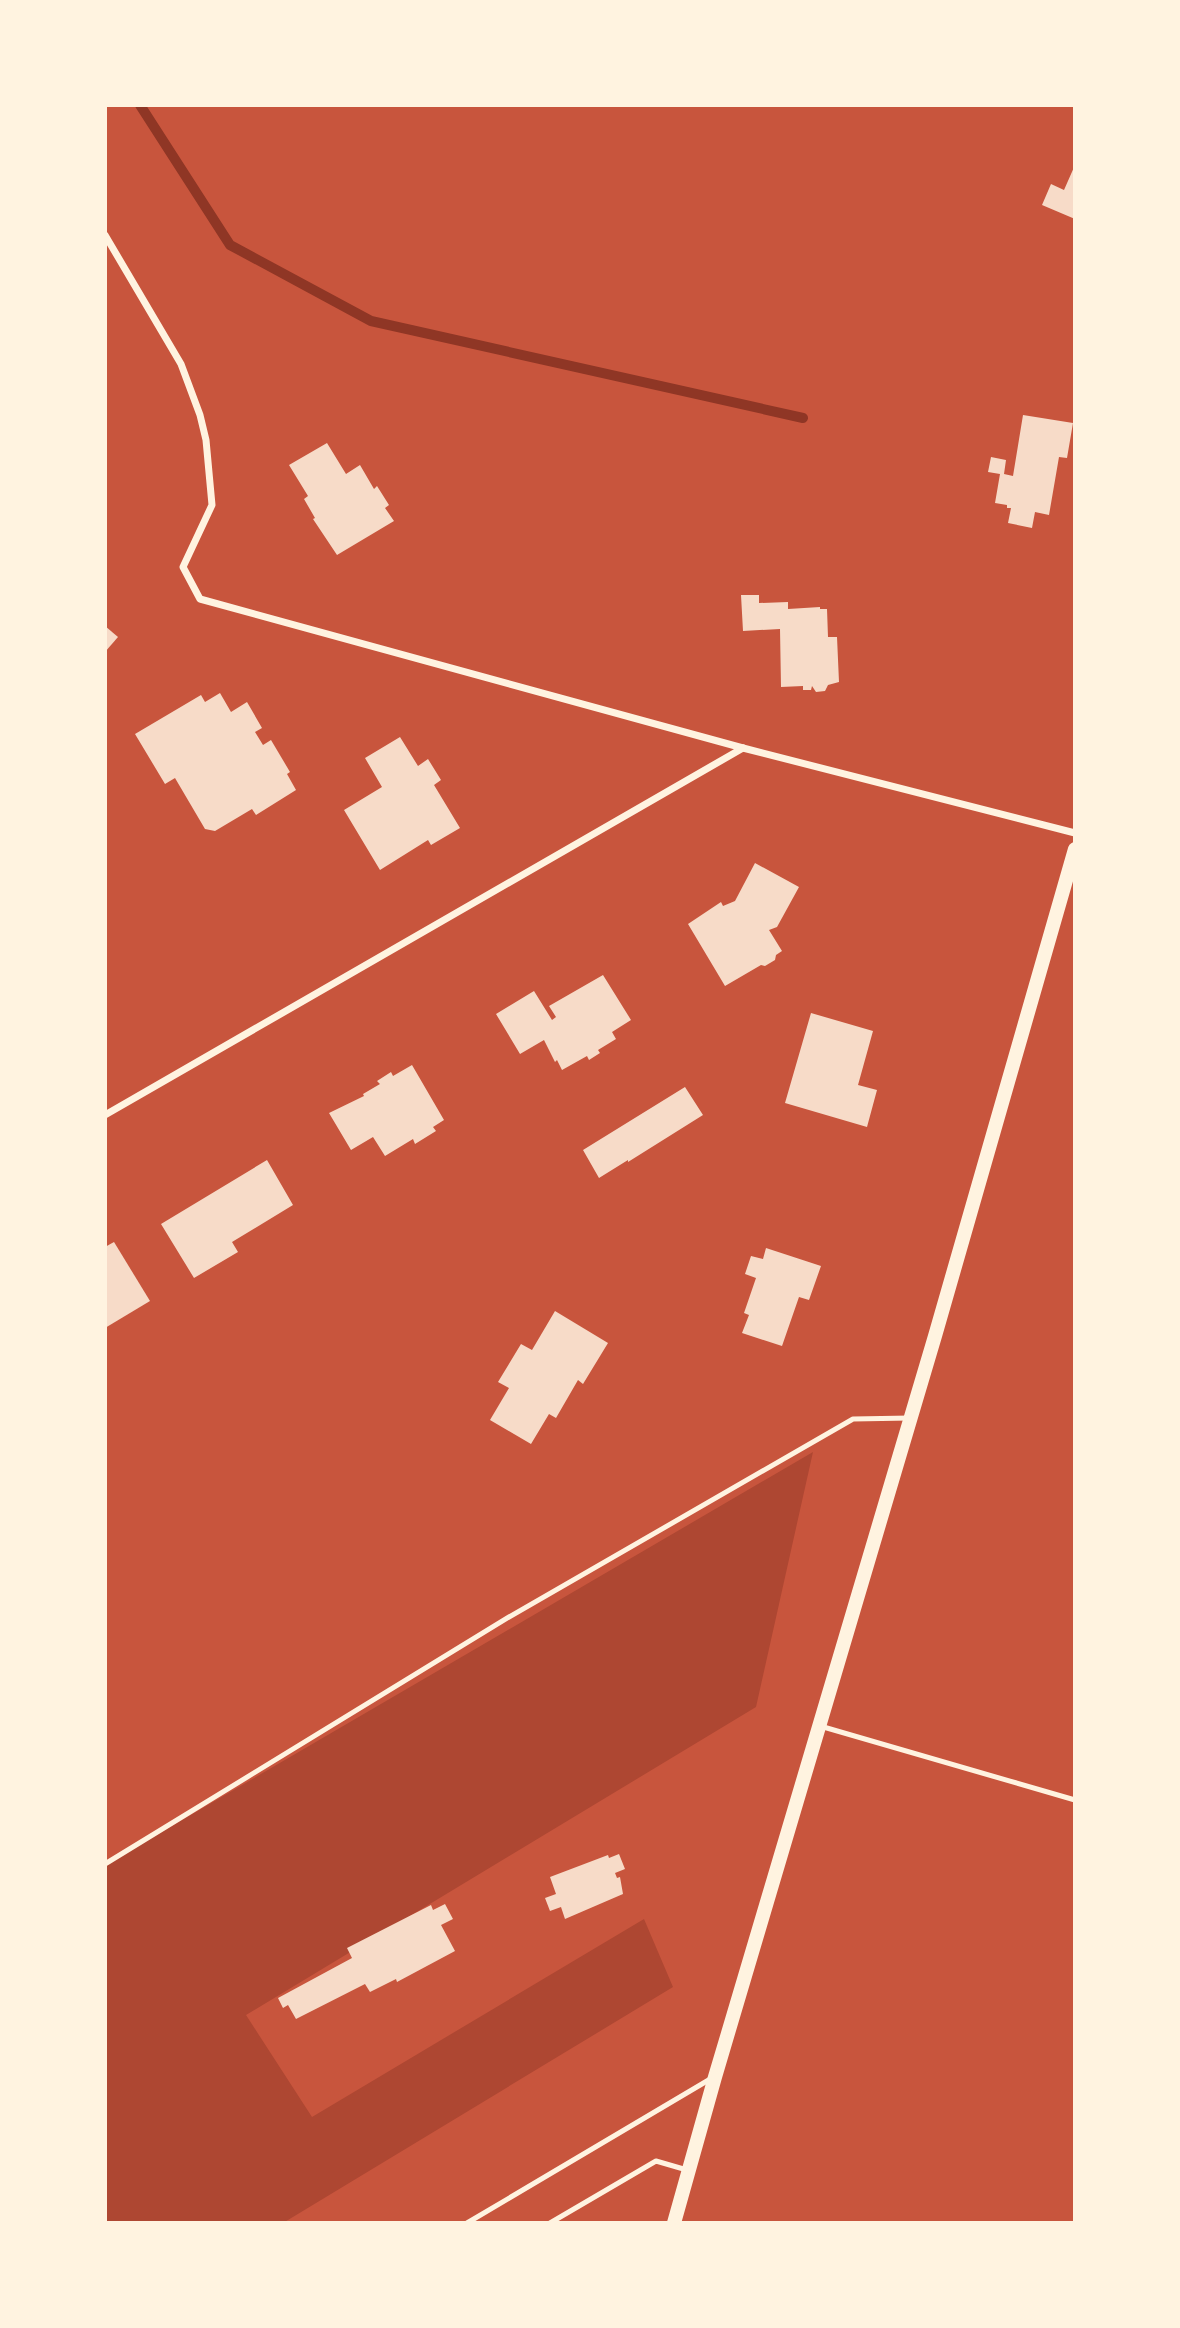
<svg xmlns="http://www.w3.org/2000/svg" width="1180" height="2328" viewBox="0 0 1180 2328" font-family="'Archivo Narrow',sans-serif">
  <rect width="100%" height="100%" fill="#c8553d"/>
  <polygon fill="#ae4732" points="813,1452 756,1707 246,2015 312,2117 644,1919 673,1987 283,2223 105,2223 105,1865"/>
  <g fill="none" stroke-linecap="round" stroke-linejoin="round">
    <polyline stroke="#8f3625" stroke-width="10" points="140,105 230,245 371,321 803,418"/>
  </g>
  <g fill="#f7dbc8">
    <polygon points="1075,165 1075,219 1042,205 1051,184 1064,190"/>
    <polygon points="1023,415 1073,423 1067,458 1059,457 1049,515 1035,512 1032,528 1008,523 1011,508 1007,508 1007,505 995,503 1000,474 988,472 991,457 1006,460 1004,474 1013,476"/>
    <polygon points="327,443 346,474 360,465 374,489 377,486 389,505 385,508 394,521 337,555 313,519 315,518 304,499 308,496 289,465"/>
    <polygon points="741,595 759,595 759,603 788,602 788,609 820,607 820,609 827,609 828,637 837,637 839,682 828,685 825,691 816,692 812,686 811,690 803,690 803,686 781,687 780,629 743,631"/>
    <polygon points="105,626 118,637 105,652"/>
    <polygon points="220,693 231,712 247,702 262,728 255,732 263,745 271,740 290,772 287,774 296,790 256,815 252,809 215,831 205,829 175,778 165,784 135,734 201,695 205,702"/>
    <polygon points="400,737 418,766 428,759 441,780 434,785 460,828 431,845 428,840 380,870 344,810 382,787 365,758"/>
    <polygon points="755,863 799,887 777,927 769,930 782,951 776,955 775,960 765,966 761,965 725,986 688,924 721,902 723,906 735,901"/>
    <polygon points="603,975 631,1020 612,1032 616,1039 598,1050 600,1053 589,1060 587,1056 562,1070 557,1060 555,1062 544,1040 520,1054 496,1014 534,991 552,1020 556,1017 549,1006"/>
    <polygon points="811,1013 873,1031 858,1085 877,1090 867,1127 785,1103"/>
    <polygon points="412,1065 444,1120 433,1127 436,1131 415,1144 413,1139 385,1156 373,1137 351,1150 329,1113 364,1096 363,1094 380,1084 377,1081 391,1072 393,1076"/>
    <polygon points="685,1087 703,1115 628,1162 628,1160 599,1178 583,1150"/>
    <polygon points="267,1160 293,1205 232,1242 238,1252 194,1278 161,1224"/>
    <polygon points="114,1242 150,1301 105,1328 105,1247"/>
    <polygon points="766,1248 821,1266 809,1300 799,1297 782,1346 742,1333 749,1315 744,1313 756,1278 745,1274 751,1256 763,1259"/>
    <polygon points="555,1311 608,1343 583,1384 578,1380 556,1418 549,1414 531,1444 490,1420 509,1388 498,1382 521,1344 532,1350"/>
    <polygon points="619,1854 625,1869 615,1873 617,1878 620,1877 623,1894 565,1919 561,1907 550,1911 545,1898 556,1894 550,1877 608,1855 609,1858"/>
    <polygon points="445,1904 453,1919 441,1925 455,1951 397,1982 396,1979 370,1992 365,1984 296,2019 288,2005 283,2008 278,1998 352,1958 347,1948 431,1905 433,1910"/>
  </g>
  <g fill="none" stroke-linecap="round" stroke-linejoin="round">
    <g stroke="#fff3e0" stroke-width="5">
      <polyline points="820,1726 1075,1800"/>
      <polyline points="105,1864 509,1617 853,1419 910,1418"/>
      <polyline points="467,2223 712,2078"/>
      <polyline points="550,2223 656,2161 687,2170"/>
    </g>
    <g stroke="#fff3e0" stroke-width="7">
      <polyline points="105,235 181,364 200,415 206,440 212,505 183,567 200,599 743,748 1075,833"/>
      <polyline points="105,1115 743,748"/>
    </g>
    <polyline stroke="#fff3e0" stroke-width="14" points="674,2223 715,2077 935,1336 1075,849"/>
  </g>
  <rect width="1180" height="2328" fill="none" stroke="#fff3e0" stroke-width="214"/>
</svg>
